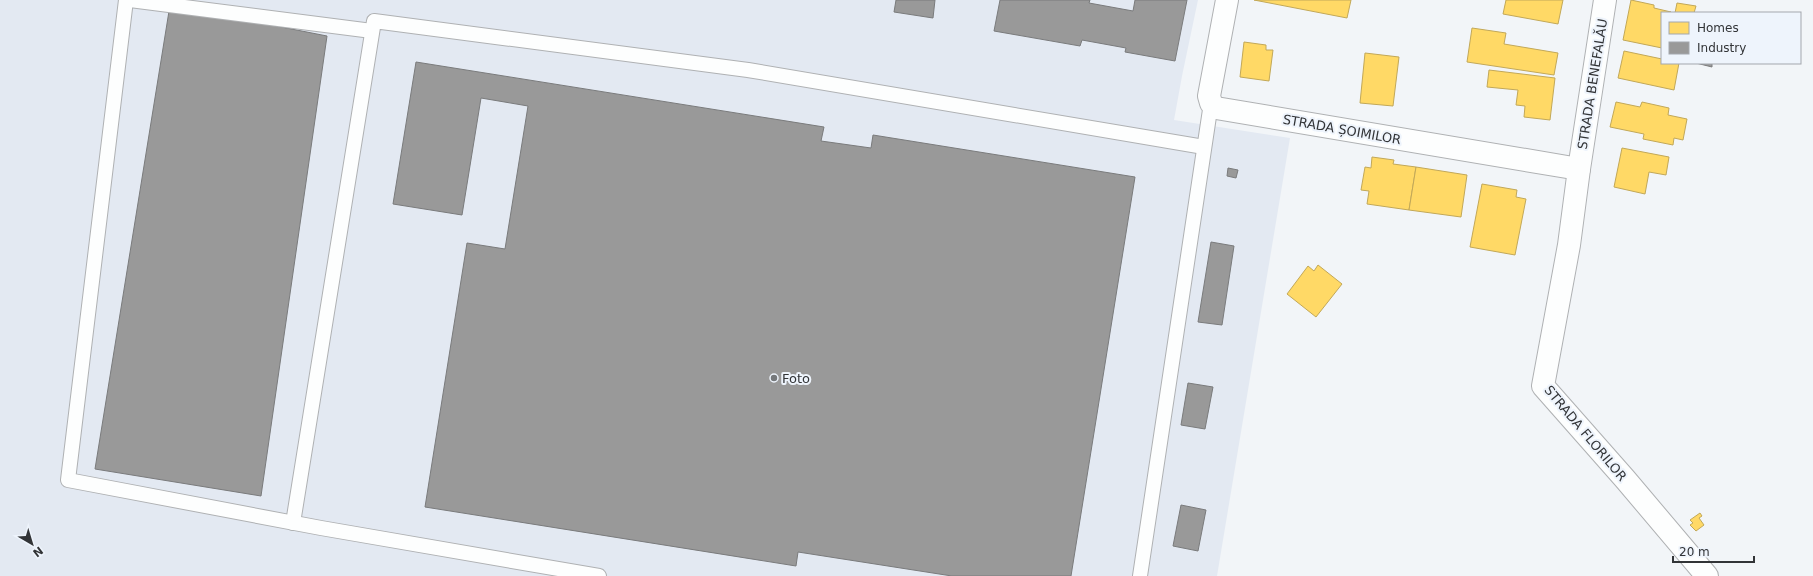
<svg xmlns="http://www.w3.org/2000/svg" width="1813" height="576" viewBox="0 0 1813 576" font-family="'DejaVu Sans',sans-serif">
  <rect width="100%" height="100%" fill="#f2f5f8"/>
  <polygon fill="#e3e9f2" points="0,0 1198,0 1182,76 1174,120 1290,138 1217,576 0,576"/>
  <g fill="#ffd966" stroke="#c2a858">
    <polygon points="1254,0 1351,0 1347,18"/>
    <polygon points="1506,0 1563,0 1558,24 1503,14"/>
    <polygon points="1631,0 1654,5 1654,8 1671,12 1662,13 1662,48 1623,40"/>
    <polygon points="1677,3 1696,6 1694,13 1675,13"/>
    <polygon points="1472,28 1506,33 1504,44 1558,53 1554,75 1467,62"/>
    <polygon points="1244,42 1266,45 1266,50 1273,50 1269,81 1240,77"/>
    <polygon points="1624,51 1662,59 1662,63 1679,63 1674,90 1618,78"/>
    <polygon points="1365,53 1399,57 1393,106 1360,103"/>
    <polygon points="1489,70 1555,78 1550,120 1524,117 1525,106 1516,105 1518,90 1487,87"/>
    <polygon points="1616,102 1640,107 1642,102 1669,108 1668,115 1687,119 1683,140 1674,138 1673,145 1643,139 1644,134 1610,127"/>
    <polygon points="1622,148 1669,157 1666,175 1649,172 1645,194 1614,187"/>
    <polygon points="1372,157 1394,160 1393,164 1416,167 1409,210 1367,204 1369,191 1361,190 1365,167 1371,168"/>
    <polygon points="1416,167 1467,175 1461,217 1409,210"/>
    <polygon points="1482,184 1517,190 1516,197 1526,199 1515,255 1470,247"/>
    <polygon points="1318,265 1342,284 1316,317 1287,294 1308,266 1314,271"/>
    <polygon points="1700,513 1702,516 1699,518 1704,525 1696,531 1690,525 1693,523 1690,520"/>
  </g>
  <g fill="#999" stroke="#7a7b7c">
    <polygon points="896,0 935,0 933,18 894,12"/>
    <polygon points="1000,0 1090,0 1089,3 1133,11 1135,0 1187,0 1175,61 1125,52 1126,48 1082,40 1080,46 994,31"/>
    <polygon points="170,5 327,36 261,496 95,469"/>
    <polygon points="416,62 824,127 821,141 871,148 873,135 1135,177 1071,576 952,576 798,552 796,566 425,507 467,243 505,249 528,106 481,98 462,215 393,204"/>
    <polygon points="1696,63 1712,63 1712,67"/>
    <polygon points="1228,168 1238,170 1236,178 1227,176"/>
    <polygon points="1211,242 1234,246 1222,325 1198,322"/>
    <polygon points="1188,383 1213,387 1205,429 1181,425"/>
    <polygon points="1181,505 1206,510 1198,551 1173,546"/>
  </g>
  <g fill="none" stroke-linecap="round" stroke-linejoin="round">
    <defs>
      <g id="lane">
        <polyline points="126,0 68,480 321,528 599,576"/>
        <polyline points="130,0 372,31"/>
        <polyline points="293,523 374,21 748,70 1204,147"/>
        <polyline points="1140,576 1211,103"/>
      </g>
      <g id="street">
        <polyline points="1227,0 1209,96 1211,103 1216,108 1579,169"/>
        <polyline points="1605,0 1579,169 1569,245 1543,386 1625,479 1707,576"/>
      </g>
    </defs>
    <use href="#lane" stroke="#afb1b3" stroke-width="16"/>
    <use href="#street" stroke="#afb1b3" stroke-width="24"/>
    <use href="#lane" stroke="#fdfefe" stroke-width="14"/>
    <use href="#street" stroke="#fdfefe" stroke-width="22"/>
  </g>
  <circle fill="#75787b" stroke="#eef4fc" stroke-width="1.5" cx="774" cy="378" r="4"/>
  <g text-anchor="middle" stroke-width="4" stroke-linejoin="round" paint-order="stroke">
    <g font-size="13" fill="#323437" stroke="#eef4fc">
      <text transform="translate(1592 84) rotate(-81)" y="5">STRADA BENEFALĂU</text>
      <text transform="translate(1342 129) rotate(10)" y="5">STRADA ȘOIMILOR</text>
      <text transform="translate(1586 433) rotate(50)" y="5">STRADA FLORILOR</text>
    </g>
    <g font-size="13" fill="#323437" stroke="#eef4fc" text-anchor="start">
      <text x="782" y="383">Foto</text>
    </g>
  </g>
  <rect x="1661" y="12" width="140" height="52" fill="#eef4fc" stroke="#a3a7ad"/>
  <rect x="1669" y="22" width="20" height="12" fill="#ffd966" stroke="#a3a7ad"/>
  <text x="1697" y="32" font-size="12" fill="#323437">Homes</text>
  <rect x="1669" y="42" width="20" height="12" fill="#999999" stroke="#a3a7ad"/>
  <text x="1697" y="52" font-size="12" fill="#323437">Industry</text>
  <g transform="translate(32 544) rotate(142)" stroke="#eef4fc" stroke-width="3" paint-order="stroke">
  <path d="M0-3L7 15L0 10L-7 15Z" fill="#323437"/>
  <text y="-6" font-size="11" font-weight="bold" text-anchor="middle" fill="#323437">N</text>
  </g>
  <path d="M1673 556v6h81v-6" fill="none" stroke="#323437" stroke-width="2"/>
  <text x="1679" y="556" font-size="12" fill="#323437" stroke="#eef4fc" stroke-width="3" paint-order="stroke">20 m</text>
</svg>
